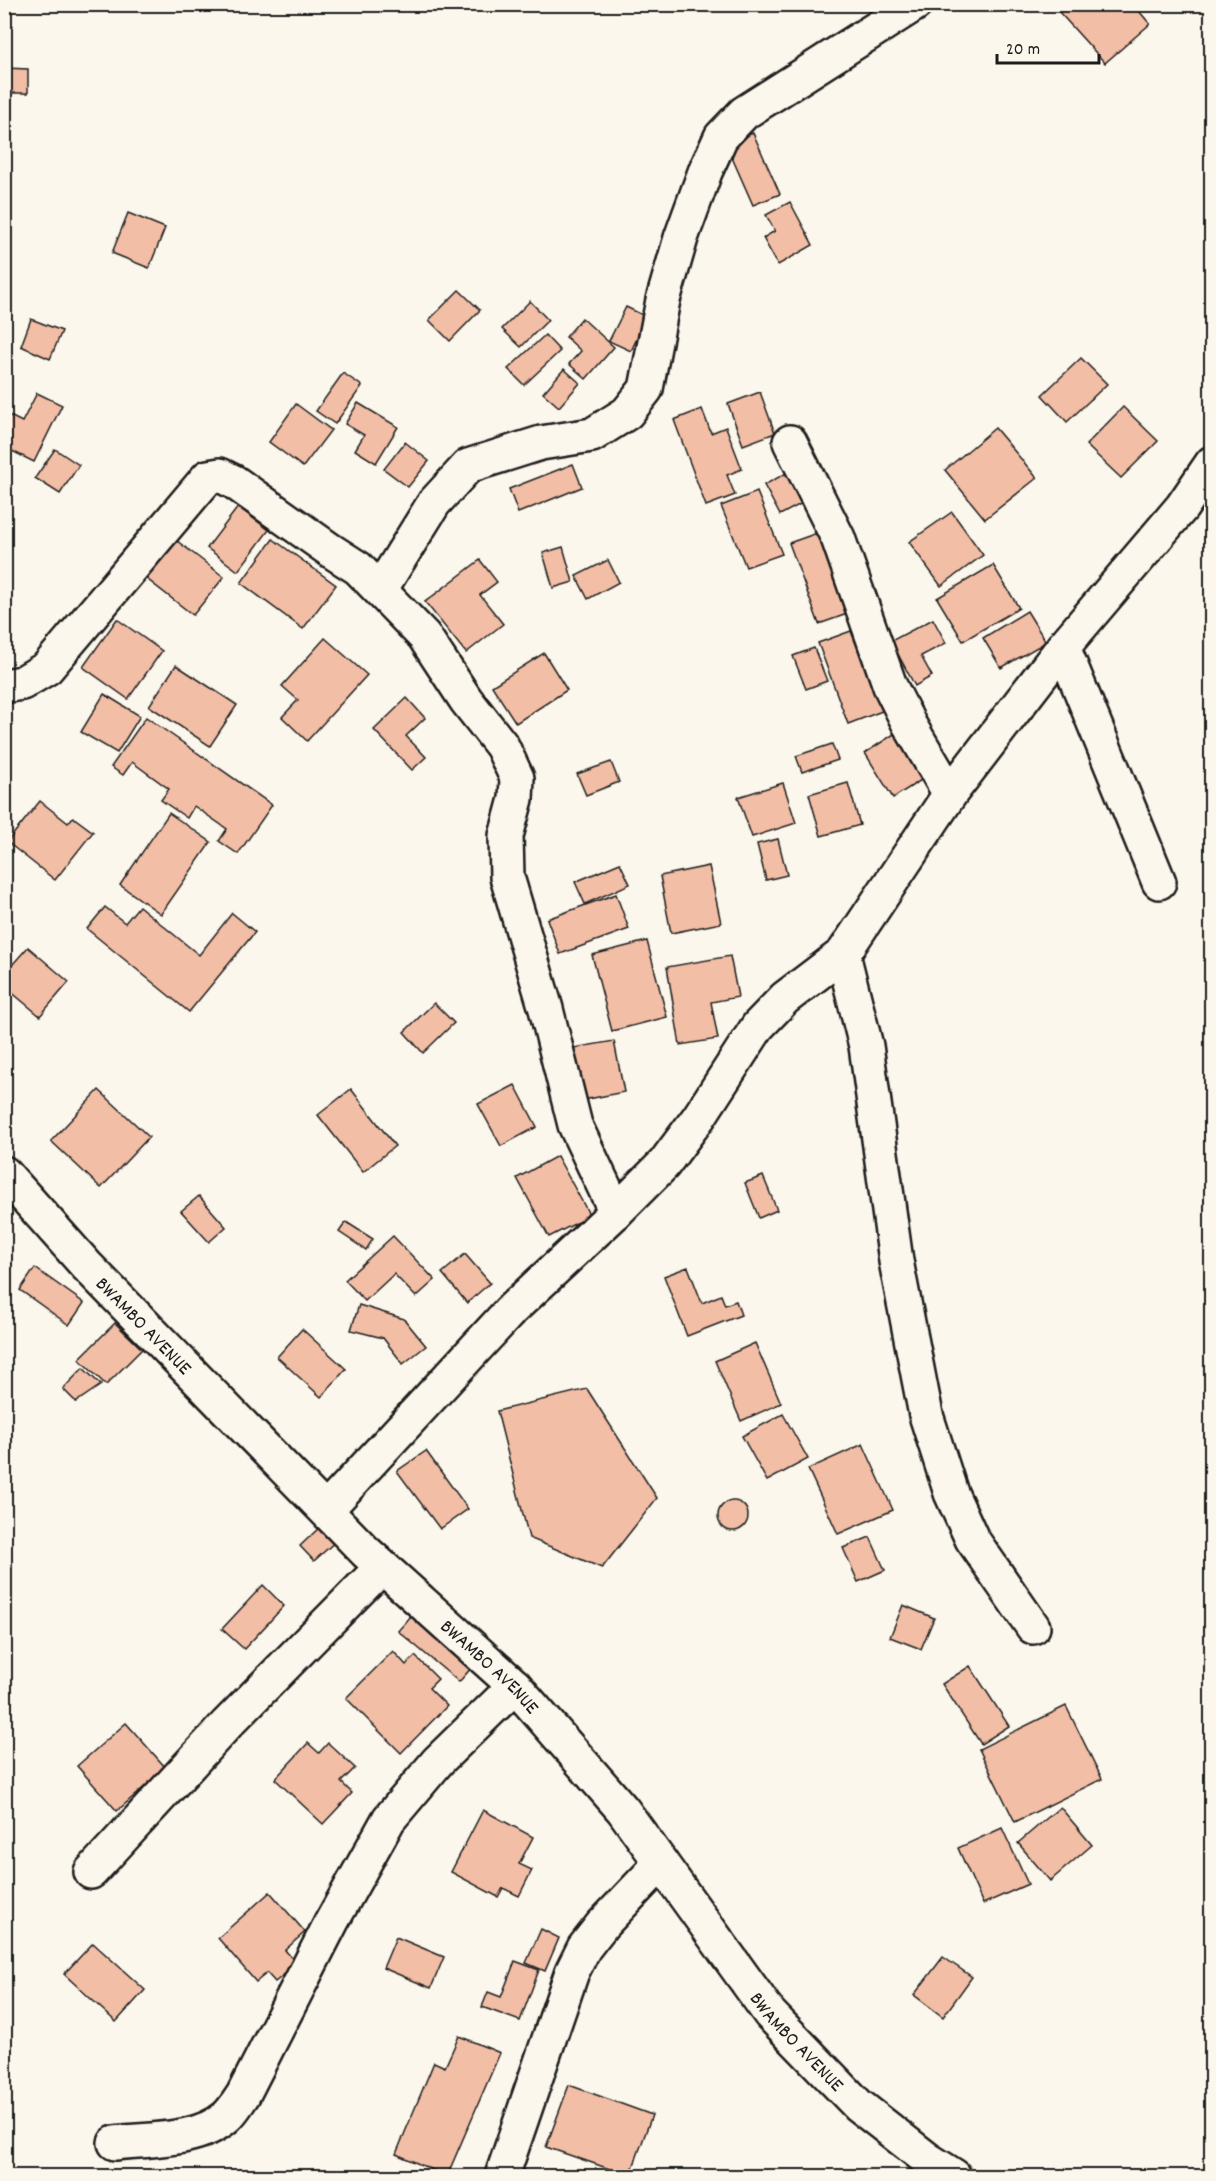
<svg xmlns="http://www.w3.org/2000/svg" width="1216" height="2181" viewBox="0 0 1216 2181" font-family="Dekko,sans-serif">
  <rect width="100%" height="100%" fill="#fbf7ec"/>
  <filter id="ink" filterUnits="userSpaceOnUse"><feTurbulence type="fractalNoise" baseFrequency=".0167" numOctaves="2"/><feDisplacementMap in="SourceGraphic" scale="12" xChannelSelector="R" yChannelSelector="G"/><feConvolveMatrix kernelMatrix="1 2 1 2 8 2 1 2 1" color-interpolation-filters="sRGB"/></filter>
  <g filter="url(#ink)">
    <g fill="#f3bea6" stroke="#1c1c1c" stroke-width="1.5">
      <polygon points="1068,4 1133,4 1150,24 1105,63 1059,12"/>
      <polygon points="4,68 28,69 28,93 4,93"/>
      <polygon points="753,133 780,194 753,205 726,144"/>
      <polygon points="790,202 813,245 778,265 763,238 775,231 766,215"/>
      <polygon points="128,213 165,228 149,268 112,253"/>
      <polygon points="459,290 480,310 450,341 429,320"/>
      <polygon points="530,301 548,320 521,347 502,329"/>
      <polygon points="626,307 647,317 631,351 609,341"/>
      <polygon points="582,318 614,347 586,379 569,364 581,351 566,337"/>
      <polygon points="31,319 62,331 50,359 21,346"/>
      <polygon points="545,335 560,351 524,385 508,369"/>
      <polygon points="1081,358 1107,384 1067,422 1042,395"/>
      <polygon points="564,369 580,383 559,407 543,393"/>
      <polygon points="343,373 362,386 335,424 316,411"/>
      <polygon points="760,392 775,433 743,445 728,404"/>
      <polygon points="37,393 62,405 34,462 4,447 4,413 22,422"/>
      <polygon points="358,403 398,427 376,463 355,450 364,435 345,424"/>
      <polygon points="296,404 331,430 303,467 269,442"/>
      <polygon points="1123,407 1158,441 1121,478 1086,445"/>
      <polygon points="702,409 711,433 726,427 742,469 727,475 735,495 706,506 674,420"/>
      <polygon points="995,428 1037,478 985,519 945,470"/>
      <polygon points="405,442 429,461 408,487 384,469"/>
      <polygon points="55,449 79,465 60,494 35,478"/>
      <polygon points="573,464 582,487 518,513 509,489"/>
      <polygon points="794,469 810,499 780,515 764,485"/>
      <polygon points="757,492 782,554 746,567 721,506"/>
      <polygon points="238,507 269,530 238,571 207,548"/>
      <polygon points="952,512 983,555 941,586 909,542"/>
      <polygon points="820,532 850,613 819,624 789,543"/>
      <polygon points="172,537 224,577 193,615 143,576"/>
      <polygon points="273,539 336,585 303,629 241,583"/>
      <polygon points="563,547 573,582 553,588 543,553"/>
      <polygon points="480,560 497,582 480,595 503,624 466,653 425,602"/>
      <polygon points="608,560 619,582 588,599 576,576"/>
      <polygon points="993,565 1019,608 963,641 937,598"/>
      <polygon points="1027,611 1046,642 1001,668 983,638"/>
      <polygon points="117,619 162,651 128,699 83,667"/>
      <polygon points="933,619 946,643 921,656 932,676 915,686 891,641"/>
      <polygon points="851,631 882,711 848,724 818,643"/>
      <polygon points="325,638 367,675 307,741 282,717 298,700 282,686"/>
      <polygon points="814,648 827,681 806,689 793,656"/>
      <polygon points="544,653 567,690 516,723 492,686"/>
      <polygon points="176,665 237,705 210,746 149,706"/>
      <polygon points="104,694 140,716 117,753 81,732"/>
      <polygon points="407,698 425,718 406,736 426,757 412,770 374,730"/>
      <polygon points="146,717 272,805 238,854 219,841 227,829 194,806 187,818 161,800 169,789 132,762 123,775 111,767"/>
      <polygon points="897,732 926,777 893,798 865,753"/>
      <polygon points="832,744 838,760 802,772 796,756"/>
      <polygon points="611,762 619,782 586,795 577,774"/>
      <polygon points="783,783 796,823 752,837 738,797"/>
      <polygon points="848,783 860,825 821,836 809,794"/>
      <polygon points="40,801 68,823 73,817 93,832 55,880 7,842"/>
      <polygon points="169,813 211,842 161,914 120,885"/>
      <polygon points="778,839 787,875 766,880 757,844"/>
      <polygon points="620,863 630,884 585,904 575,882"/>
      <polygon points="709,866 721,923 671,933 660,876"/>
      <polygon points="616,894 629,929 560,954 547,919"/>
      <polygon points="139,906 199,955 232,913 255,932 189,1012 87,929 105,907 125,923"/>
      <polygon points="647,941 667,1017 612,1031 592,955"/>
      <polygon points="28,947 69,982 40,1016 4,986 4,974"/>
      <polygon points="730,956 738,997 711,1002 718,1039 680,1045 667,967"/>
      <polygon points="434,1003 454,1023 423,1053 404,1032"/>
      <polygon points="614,1041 624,1092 583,1100 573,1048"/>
      <polygon points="515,1085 537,1127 501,1146 478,1104"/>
      <polygon points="351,1089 395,1146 363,1172 318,1115"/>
      <polygon points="99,1090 149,1137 101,1188 51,1141"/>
      <polygon points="557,1156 590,1216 549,1237 517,1178"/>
      <polygon points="763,1176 777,1210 759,1218 745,1183"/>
      <polygon points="199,1196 226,1227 209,1242 181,1211"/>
      <polygon points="346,1222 373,1239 366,1250 339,1232"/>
      <polygon points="393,1236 435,1280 416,1297 394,1274 365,1301 345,1280"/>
      <polygon points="465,1254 490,1283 467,1303 442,1273"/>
      <polygon points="688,1267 702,1303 721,1295 725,1305 736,1301 741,1315 687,1336 664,1276"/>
      <polygon points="35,1268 84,1303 69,1325 20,1290"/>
      <polygon points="359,1305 404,1319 426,1346 403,1364 383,1338 351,1330"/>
      <polygon points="115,1323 142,1349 106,1385 79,1359"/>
      <polygon points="302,1329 346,1369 321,1397 277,1357"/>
      <polygon points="755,1343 781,1403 741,1421 715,1361"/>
      <polygon points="83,1368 101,1385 76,1402 63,1389"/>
      <polygon points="587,1389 657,1498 602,1568 529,1538 497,1411"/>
      <polygon points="783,1414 808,1459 767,1481 742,1436"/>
      <polygon points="863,1444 893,1510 838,1534 808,1469"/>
      <polygon points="426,1451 468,1509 440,1529 397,1471"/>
      <circle cx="733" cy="1516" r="15"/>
      <polygon points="322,1525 337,1540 314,1561 300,1546"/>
      <polygon points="870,1537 885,1570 858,1582 843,1548"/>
      <polygon points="263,1585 284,1606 244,1649 222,1629"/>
      <polygon points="903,1605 934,1618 921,1649 890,1637"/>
      <polygon points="412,1615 473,1666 459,1682 398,1631"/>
      <polygon points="393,1651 406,1665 415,1656 438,1679 429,1688 447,1706 401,1753 346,1698"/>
      <polygon points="970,1666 1009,1726 981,1744 942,1684"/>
      <polygon points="1066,1706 1102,1779 1015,1822 979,1749"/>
      <polygon points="126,1723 166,1768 117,1811 77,1766"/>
      <polygon points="308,1743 319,1753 328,1743 355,1768 341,1782 352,1793 323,1824 275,1779"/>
      <polygon points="1060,1807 1092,1845 1050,1881 1018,1843"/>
      <polygon points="483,1810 533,1837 519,1864 532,1870 519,1896 503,1888 498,1897 451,1872"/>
      <polygon points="1002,1828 1028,1884 983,1904 958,1848"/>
      <polygon points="270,1892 305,1932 285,1950 297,1964 275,1982 267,1973 256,1982 218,1938"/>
      <polygon points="541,1929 559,1938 545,1971 526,1963"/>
      <polygon points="396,1937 444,1957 431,1988 383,1968"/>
      <polygon points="93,1943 145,1990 116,2022 64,1974"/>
      <polygon points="943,1957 972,1977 943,2017 914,1995"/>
      <polygon points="515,1961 539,1970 520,2021 482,2007 488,1992 501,1997"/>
      <polygon points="459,2036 500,2053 447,2176 396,2154 434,2062 445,2067"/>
      <polygon points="569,2085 652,2115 630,2176 546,2147"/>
    </g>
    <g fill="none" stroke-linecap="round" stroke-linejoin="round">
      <defs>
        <g id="minor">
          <polyline points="790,442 838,538 890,686 909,724 950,794"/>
          <polyline points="380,590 434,503 468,466 541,443 592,435 627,413 646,389 663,300 681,238 705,172 721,137 744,113 915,4"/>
          <polyline points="1063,647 1159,882"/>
          <polyline points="4,686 22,683 47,668 208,477 220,475 234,482 330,550 358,568 424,636 466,700 502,746 517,778 516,799 506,836 507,877 546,1009 575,1125 616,1212"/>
          <polyline points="843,954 866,1046 896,1261 926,1415 951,1493 972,1539 1033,1627"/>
          <path id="s1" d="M4,1173L86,1265L366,1552L515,1686L623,1810L770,2014L858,2105L927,2159L954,2176"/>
          <polyline points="326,1510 512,1309 616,1212 664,1164 699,1117 758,1026 785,998 843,954 950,794 1063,647 1182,507 1212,463"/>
          <polyline points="91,1872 227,1724 382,1567"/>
          <path d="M115,2143C150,2139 199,2141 226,2117C233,2111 238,2102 243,2095L332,1921L389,1819L438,1761L515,1686"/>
          <polyline points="502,2176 572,1972 584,1948 602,1925 661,1863"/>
        </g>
      </defs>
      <use href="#minor" stroke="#1c1c1c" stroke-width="38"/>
      <use href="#minor" stroke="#fbf7ec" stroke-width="33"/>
    </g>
  </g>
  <g text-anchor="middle" stroke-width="6" stroke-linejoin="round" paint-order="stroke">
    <g font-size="20" fill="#1c1c1c" stroke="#fbf7ec">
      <text dy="7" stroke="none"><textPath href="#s1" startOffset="207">BWAMBO AVENUE</textPath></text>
      <text dy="7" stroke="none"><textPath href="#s1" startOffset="693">BWAMBO AVENUE</textPath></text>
      <text dy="7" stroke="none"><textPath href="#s1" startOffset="1179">BWAMBO AVENUE</textPath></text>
    </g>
  </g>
  <rect width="1216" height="2181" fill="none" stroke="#fbf7ec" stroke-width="24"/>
  <rect x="12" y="12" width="1192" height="2157" fill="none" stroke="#1c1c1c" stroke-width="2" filter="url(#ink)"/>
  <path d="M997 54v9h102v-9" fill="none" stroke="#1c1c1c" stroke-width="3"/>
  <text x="1006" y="54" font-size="18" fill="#1c1c1c" stroke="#fbf7ec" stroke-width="4.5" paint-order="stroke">20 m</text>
</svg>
